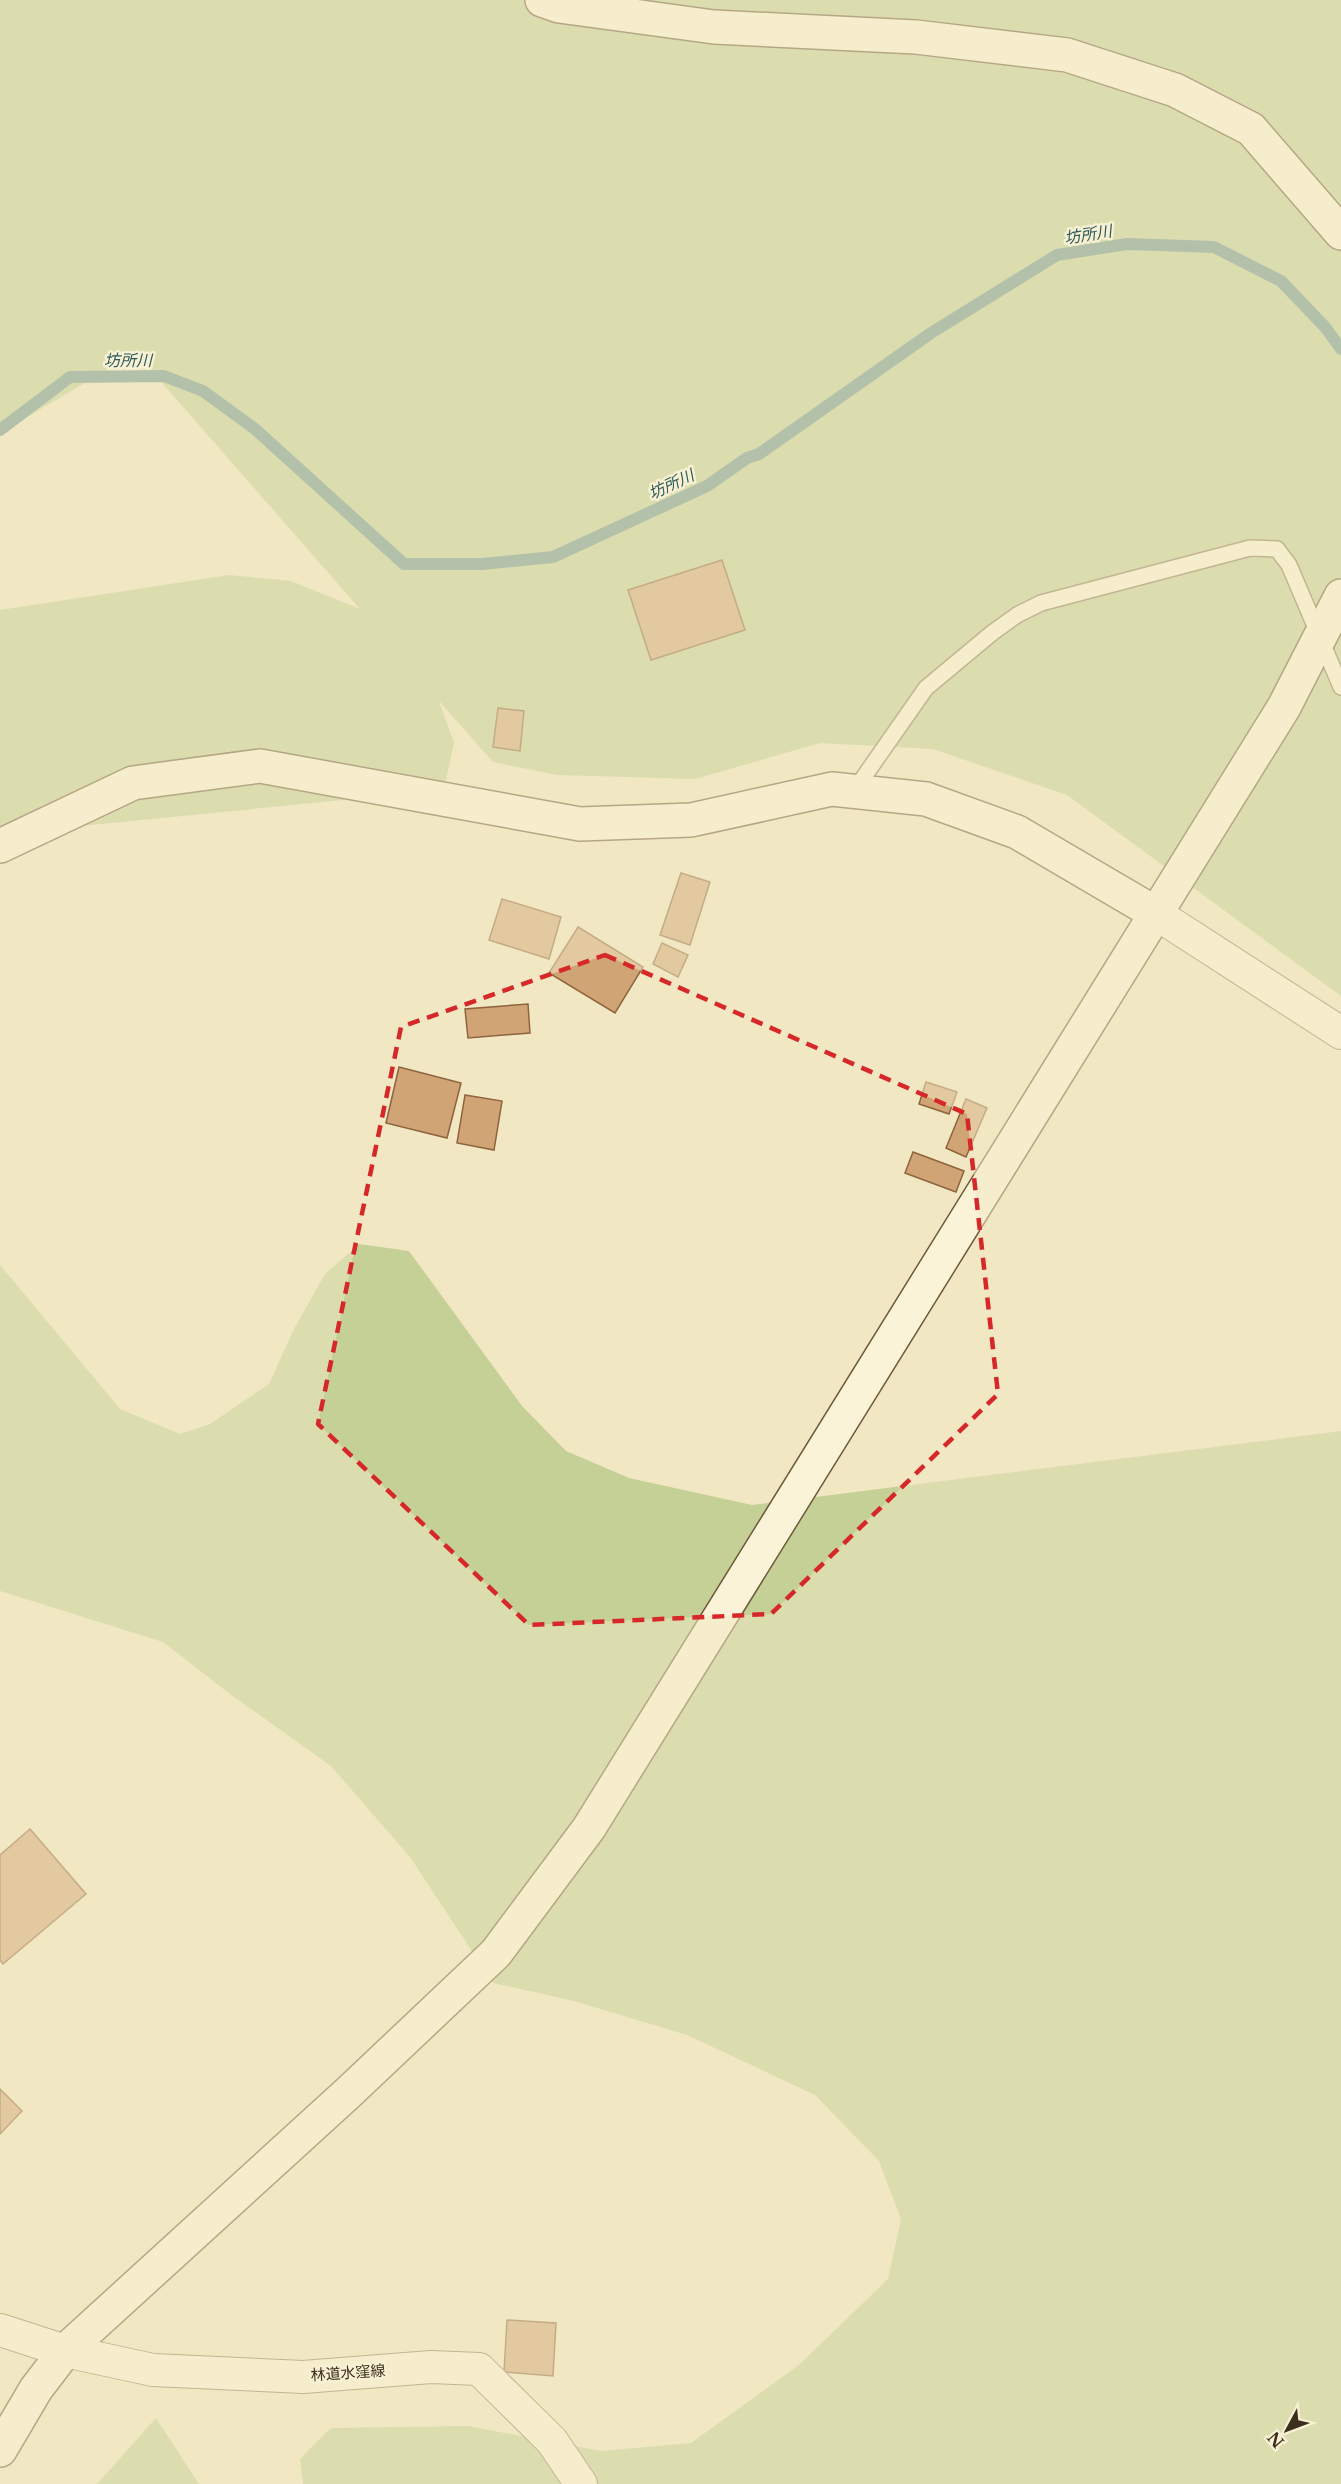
<svg xmlns="http://www.w3.org/2000/svg" width="1341" height="2484" viewBox="0 0 1341 2484" font-family="'Libre Baskerville','Noto Sans JP',serif">
  <rect width="100%" height="100%" fill="#f1e7c3"/>
  <g fill="#c4d096">
    <polygon points="0,0 1341,0 1341,996 1067,795 933,749 820,743 695,779 557,775 493,762 439,701 454,743 444,790 0,834 0,610 229,575 291,581 360,609 136,353 0,433"/>
    <polygon points="359,1244 409,1251 522,1406 566,1451 629,1478 752,1505 1341,1431 1341,2484 303,2484 300,2459 331,2428 468,2426 601,2451 691,2443 799,2365 888,2279 901,2219 879,2161 815,2095 687,2035 574,2001 493,1983 410,1857 331,1766 230,1694 163,1642 0,1591 0,1265 120,1409 180,1434 210,1424 269,1384 294,1329 325,1274"/>
    <polygon points="156,2418 199,2484 97,2484"/>
  </g>
  <g fill="none" stroke-linecap="round" stroke-linejoin="round">
    <polyline stroke="#6b928c" stroke-width="12" points="0,430 70,377 164,376 203,391 255,429 404,564 482,564 553,557 707,486 747,458 759,454 931,333 1057,255 1127,244 1214,247 1281,281 1325,327 1341,349"/>
  </g>
  <g fill="#d1a476" stroke="#8d643c" stroke-width="1.5">
    <polygon points="722,560 745,630 651,660 628,590"/>
    <polygon points="498,708 524,711 520,751 493,747"/>
    <polygon points="681,873 710,882 690,945 660,935"/>
    <polygon points="502,899 561,917 549,959 489,940"/>
    <polygon points="578,927 643,967 615,1013 549,973"/>
    <polygon points="662,943 688,955 678,977 653,964"/>
    <polygon points="528,1004 530,1033 468,1038 465,1009"/>
    <polygon points="399,1067 461,1083 447,1138 386,1123"/>
    <polygon points="926,1082 957,1092 949,1114 919,1104"/>
    <polygon points="465,1095 502,1101 494,1150 457,1143"/>
    <polygon points="966,1099 987,1108 966,1157 946,1148"/>
    <polygon points="913,1152 964,1171 956,1192 905,1173"/>
    <polygon points="30,1829 86,1894 3,1964 0,1960 0,1855"/>
    <polygon points="0,2089 22,2111 0,2134"/>
    <polygon points="507,2320 556,2323 553,2376 504,2372"/>
  </g>
  <g fill="none" stroke-linecap="round" stroke-linejoin="round">
    <defs>
      <polyline id="lane" points="854,791 926,688 992,633 1017,615 1041,603 1250,548 1277,549 1289,565 1341,687"/>
      <g id="street">
        <polyline points="1155,913 1341,1033"/>
        <polyline points="0,2330 65,2351 153,2370 303,2377 431,2367 479,2369 552,2441 581,2484"/>
      </g>
      <g id="secondary">
        <polyline points="542,0 559,6 714,27 916,37 1067,55 1175,90 1251,129 1341,233"/>
        <polyline points="0,846 133,783 260,766 580,824 691,820 832,789 926,799 1017,832 1155,913"/>
        <polyline points="0,2450 36,2389 65,2351 348,2093 496,1953 589,1828 1284,707 1341,596"/>
      </g>
    </defs>
    <use href="#lane" stroke="#8c7958" stroke-width="18"/>
    <use href="#street" stroke="#8c7958" stroke-width="34"/>
    <use href="#secondary" stroke="#6e593b" stroke-width="36"/>
    <use href="#lane" stroke="#fbf3d7" stroke-width="15"/>
    <use href="#street" stroke="#fbf3d7" stroke-width="32"/>
    <use href="#secondary" stroke="#fbf3d7" stroke-width="33"/>
  </g>
  <path d="M0 0H1341V2484H0ZM605,955L967,1114L998,1394L771,1614L529,1625L318,1424L401,1027Z" fill="#f1e7c3" fill-opacity=".55" fill-rule="evenodd"/>
  <path fill="none" stroke="#d62828" stroke-width="4.5" stroke-dasharray="12 8" stroke-linejoin="round" d="M605,955L967,1114L998,1394L771,1614L529,1625L318,1424L401,1027Z"/>
  <g text-anchor="middle" stroke-width="5" stroke-linejoin="round" paint-order="stroke">
    <g font-size="15" fill="#3b2e1d" stroke="#f8f0d3">
      <text transform="translate(348 2373) rotate(-4)" y="5">林道水窪線</text>
    </g>
    <g font-size="16" font-style="italic" fill="#2c5a5c" stroke="#f8f0d3">
      <text transform="translate(1088 234) rotate(-9)" y="6">坊所川</text>
      <text x="128" y="366">坊所川</text>
      <text transform="translate(671 484) rotate(-25)" y="6">坊所川</text>
    </g>
  </g>
  <g transform="translate(1287 2430) rotate(229)" stroke="#f8f0d3" stroke-width="4.5" paint-order="stroke">
  <path d="M0-4.5L10 22L0 15L-10 22Z" fill="#3b2e1d"/>
  <text y="-9" font-size="16" font-weight="bold" text-anchor="middle" fill="#3b2e1d">N</text>
  </g>
</svg>
